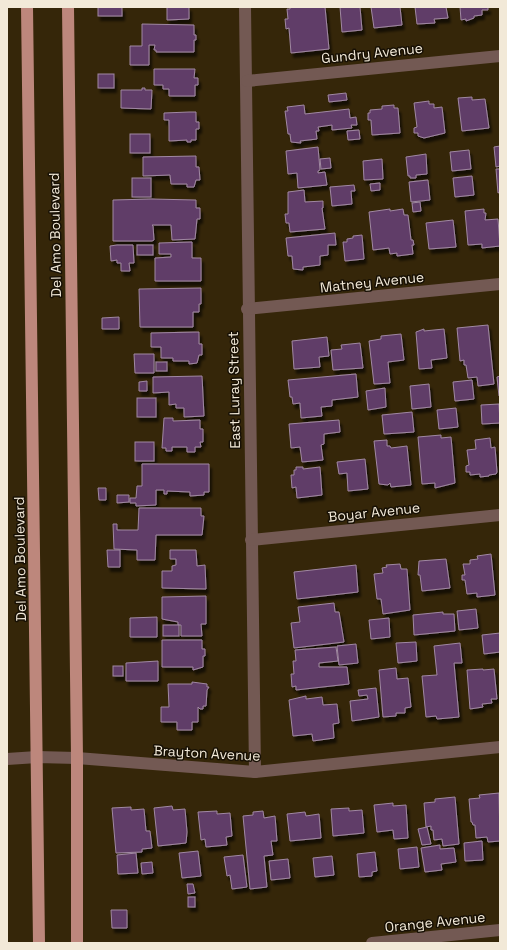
<svg xmlns="http://www.w3.org/2000/svg" width="507" height="950" viewBox="0 0 507 950" font-family="'Space Grotesk',sans-serif">
  <defs>
    <filter id="shadow"><feDropShadow dx="2.5" dy="4.5" stdDeviation="1" flood-color="#0009"/></filter>
  </defs>
  <rect width="100%" height="100%" fill="#352609"/>
  <g fill="#613d67" stroke="#a088a3" filter="url(#shadow)">
    <rect x="98" y="7" width="24" height="9"/>
    <polygon points="167,7 189,7 189,19 167,20"/>
    <polygon points="290,7 325,7 329,49 291,53 289,28 286,29 285,19 288,19 287,9 290,9"/>
    <polygon points="340,7 360,7 362,30 342,32"/>
    <polygon points="371,7 400,7 402,25 374,28"/>
    <polygon points="415,7 446,7 448,18 434,19 435,23 417,24"/>
    <polygon points="460,7 488,7 488,10 482,10 482,15 474,16 474,18 466,21 466,19 461,20"/>
    <polygon points="142,24 194,25 194,35 196,35 196,40 194,40 194,52 156,52 156,50 154,50 155,45 149,45 149,65 130,65 130,46 142,46"/>
    <polygon points="154,69 195,69 194,78 198,78 198,85 195,85 195,96 169,96 169,89 163,89 163,85 154,85"/>
    <rect x="98" y="74" width="16" height="14"/>
    <polygon points="142,88 145,88 145,90 152,90 151,109 121,108 121,90 142,90"/>
    <polygon points="346,93 347,100 329,102 328,95"/>
    <polygon points="472,97 472,100 485,99 489,128 462,131 458,98"/>
    <polygon points="429,101 429,104 434,104 434,108 442,107 445,133 424,138 418,136 418,133 414,133 414,128 417,127 414,103"/>
    <polygon points="304,105 305,114 349,109 350,118 356,117 357,125 351,125 352,128 332,130 332,125 318,127 319,131 316,131 317,139 300,141 301,143 291,142 290,134 288,134 285,111 288,111 287,107"/>
    <polygon points="394,105 394,108 398,108 400,133 372,135 371,120 368,120 368,113 370,113 370,110 382,109 382,106"/>
    <polygon points="189,112 196,112 196,122 199,122 199,129 196,129 196,140 191,140 191,142 187,142 187,140 169,141 169,120 164,120 164,113"/>
    <polygon points="359,130 360,139 348,140 347,131"/>
    <rect x="130" y="134" width="20" height="19"/>
    <polygon points="500,146 500,166 496,167 494,147"/>
    <polygon points="318,147 320,170 318,171 318,173 325,172 327,185 298,188 297,173 288,174 286,151"/>
    <polygon points="469,150 471,169 452,171 450,152"/>
    <polygon points="426,154 427,174 416,175 416,178 410,178 410,176 408,176 406,157"/>
    <polygon points="196,156 196,167 199,167 200,180 196,180 194,187 187,187 187,184 171,184 170,175 143,176 143,157"/>
    <polygon points="330,158 331,168 321,169 320,159"/>
    <polygon points="382,159 383,179 364,180 363,161"/>
    <polygon points="496,169 500,169 500,192 498,193"/>
    <polygon points="472,176 474,195 455,197 453,178"/>
    <rect x="132" y="178" width="19" height="19"/>
    <polygon points="428,180 430,200 411,202 409,182"/>
    <polygon points="380,183 380,190 371,191 370,184"/>
    <polygon points="354,185 355,191 351,191 352,204 332,206 330,187"/>
    <polygon points="304,190 305,202 323,201 323,208 322,208 325,229 290,232 289,223 286,223 285,214 288,214 288,192"/>
    <polygon points="151,199 196,200 196,208 200,208 200,219 197,219 195,239 172,240 171,225 152,225 153,226 154,240 152,241 113,241 113,200"/>
    <polygon points="420,202 421,211 413,212 412,203"/>
    <polygon points="390,209 390,211 403,209 404,215 408,215 411,240 413,240 414,245 412,245 413,254 397,256 397,253 390,254 389,248 373,250 369,212"/>
    <polygon points="484,209 484,213 486,213 485,220 498,219 500,246 482,248 482,244 468,245 465,211"/>
    <polygon points="453,220 456,247 429,249 426,223"/>
    <polygon points="335,233 336,245 328,245 328,255 320,256 320,265 303,267 303,270 293,269 292,256 288,256 286,238"/>
    <polygon points="362,235 364,259 345,261 343,242 347,242 347,239 353,238 353,236"/>
    <polygon points="192,242 192,258 201,258 201,281 155,281 155,258 171,257 171,254 159,254 159,243"/>
    <polygon points="117,245 133,245 134,263 129,263 130,271 121,271 121,263 117,263 117,260 111,261 110,246"/>
    <rect x="137" y="245" width="16" height="10"/>
    <polygon points="201,288 201,304 199,304 199,312 193,312 193,327 140,327 139,289"/>
    <polygon points="119,317 119,329 102,329 102,318"/>
    <polygon points="488,325 494,384 478,386 477,377 468,378 466,365 464,365 464,360 460,361 457,328"/>
    <polygon points="424,329 424,331 444,329 447,358 431,360 432,368 419,369 416,332"/>
    <polygon points="199,332 199,344 202,344 202,355 199,355 197,363 189,364 189,361 173,361 173,358 161,358 161,347 151,347 151,333"/>
    <polygon points="401,334 404,360 388,362 390,383 374,384 369,341 381,339 381,336"/>
    <polygon points="327,337 329,356 319,357 320,367 294,369 292,341"/>
    <polygon points="360,343 363,368 333,370 331,350 342,349 341,345"/>
    <polygon points="134,354 154,354 154,373 135,373"/>
    <rect x="156" y="362" width="11" height="9"/>
    <polygon points="356,374 358,397 332,400 332,406 321,407 322,416 301,418 300,403 293,404 292,397 290,397 288,380"/>
    <polygon points="202,376 204,416 184,417 184,408 176,408 176,404 169,405 169,392 153,393 153,377"/>
    <polygon points="500,376 500,396 499,396 497,377"/>
    <polygon points="472,380 474,399 455,401 453,382"/>
    <polygon points="147,381 147,391 139,391 139,382"/>
    <polygon points="429,384 431,407 412,409 410,386"/>
    <polygon points="385,388 386,407 368,410 366,391"/>
    <rect x="137" y="398" width="19" height="19"/>
    <polygon points="499,404 500,423 482,424 481,405"/>
    <polygon points="456,408 458,427 439,429 437,410"/>
    <polygon points="412,412 414,432 384,434 382,415"/>
    <polygon points="164,418 173,418 173,421 200,420 200,429 203,429 203,442 200,442 201,447 195,447 195,452 187,452 187,447 172,447 172,451 166,451 166,448 162,448"/>
    <polygon points="339,420 340,432 324,434 324,444 321,445 323,460 302,462 300,447 291,448 289,424"/>
    <polygon points="441,435 441,438 451,437 455,483 435,488 435,483 422,484 418,437"/>
    <polygon points="490,438 491,448 495,447 497,472 496,474 489,475 489,476 480,477 480,474 470,475 470,472 466,472 466,466 469,465 467,450 476,449 475,440"/>
    <polygon points="387,440 387,446 390,446 391,448 407,446 411,485 391,487 390,483 388,485 379,484 374,441"/>
    <rect x="135" y="442" width="19" height="19"/>
    <polygon points="365,459 368,489 348,491 347,473 339,474 337,462"/>
    <polygon points="142,464 209,464 209,492 204,492 204,495 190,496 190,492 167,491 167,494 164,494 164,490 156,490 156,505 136,506 136,503 130,503 130,498 136,498 137,486 142,486"/>
    <polygon points="296,467 303,467 303,469 320,467 322,495 297,498 296,487 292,488 291,475 294,475 294,470 296,470"/>
    <polygon points="98,488 106,488 106,500 99,500"/>
    <polygon points="117,495 129,495 129,502 117,503"/>
    <polygon points="139,508 201,508 201,516 204,516 202,535 156,535 155,560 137,560 137,550 114,549 113,524 117,524 117,530 138,530"/>
    <polygon points="107,550 120,550 120,567 108,567"/>
    <polygon points="170,550 196,550 197,566 205,565 206,589 162,588 162,571 172,571 172,566 176,565 176,559 170,559"/>
    <polygon points="491,554 495,595 477,597 477,593 467,594 465,580 462,580 462,575 465,575 463,564 470,564 470,560 478,559 477,556"/>
    <polygon points="446,559 450,588 422,591 420,575 418,575 419,561"/>
    <polygon points="400,564 401,569 407,569 410,610 383,614 381,599 377,599 374,574 383,573 382,568 387,567 386,565"/>
    <polygon points="356,565 358,592 297,599 294,572"/>
    <polygon points="206,596 206,624 201,624 202,636 181,636 181,625 178,625 178,622 162,619 162,597"/>
    <polygon points="334,603 335,612 339,612 344,642 294,648 291,623 300,622 298,607"/>
    <polygon points="476,609 478,628 459,630 457,611"/>
    <polygon points="443,612 443,614 454,614 455,631 414,635 413,615"/>
    <polygon points="157,617 157,637 130,637 130,618"/>
    <polygon points="389,618 390,637 371,639 369,620"/>
    <rect x="163" y="625" width="16" height="11"/>
    <polygon points="500,633 500,652 484,654 482,635"/>
    <polygon points="162,640 202,640 202,649 205,649 205,656 203,656 203,667 193,670 193,667 162,667"/>
    <polygon points="416,642 417,661 398,663 396,643"/>
    <polygon points="460,643 462,663 454,663 459,717 437,719 436,716 426,717 422,676 437,675 434,646"/>
    <polygon points="356,644 358,663 339,665 337,646"/>
    <polygon points="336,647 338,661 319,663 319,667 347,667 349,684 296,690 296,686 292,687 291,674 294,674 293,661 296,661 295,650"/>
    <polygon points="158,661 158,681 126,681 126,663"/>
    <rect x="113" y="666" width="10" height="10"/>
    <polygon points="396,668 397,679 408,678 411,707 405,708 405,713 396,713 396,716 383,717 379,670"/>
    <polygon points="483,669 483,670 494,669 497,699 491,699 492,703 482,704 483,707 470,709 467,670"/>
    <polygon points="192,682 207,684 207,687 209,687 207,690 206,706 203,706 203,709 200,709 198,707 198,722 192,722 192,730 177,730 177,722 161,722 161,707 169,707 168,684 192,684"/>
    <polygon points="376,688 379,717 352,721 350,701 368,699 367,695 359,696 358,690"/>
    <polygon points="306,696 306,699 322,697 323,705 337,704 339,723 333,724 334,738 313,741 312,734 293,736 289,700"/>
    <polygon points="499,793 500,841 488,842 487,837 476,838 475,825 473,825 472,822 471,822 469,799 480,798 479,795"/>
    <polygon points="455,797 459,844 443,846 442,839 434,840 433,830 431,830 431,826 426,827 424,803 435,802 435,799"/>
    <polygon points="393,803 393,806 406,805 408,838 394,839 393,830 377,832 374,805"/>
    <polygon points="172,806 173,810 185,809 187,832 186,843 158,846 154,808"/>
    <polygon points="131,807 131,810 144,809 146,831 150,831 152,848 142,849 142,852 116,853 112,808"/>
    <polygon points="349,808 349,811 362,810 364,833 333,836 331,809"/>
    <polygon points="217,811 217,814 230,813 232,836 226,837 227,845 206,847 205,839 201,840 198,812"/>
    <polygon points="263,811 264,818 275,816 277,841 271,841 273,855 264,856 267,887 250,889 243,816 253,815 253,812"/>
    <polygon points="305,812 306,816 319,814 321,838 290,841 287,814"/>
    <polygon points="427,827 431,844 422,845 418,829"/>
    <polygon points="482,841 483,860 465,861 464,843"/>
    <polygon points="440,845 440,849 454,848 456,862 441,864 442,870 425,872 421,848"/>
    <polygon points="417,847 419,867 400,869 398,849"/>
    <polygon points="198,851 201,876 182,878 179,853"/>
    <polygon points="375,852 377,871 372,872 372,876 359,877 357,854"/>
    <polygon points="136,853 138,873 118,874 117,855"/>
    <polygon points="243,855 247,887 232,889 230,875 227,876 224,857"/>
    <polygon points="332,856 334,875 315,877 313,858"/>
    <polygon points="288,859 290,878 271,880 269,861"/>
    <polygon points="152,862 153,873 142,874 141,863"/>
    <polygon points="187,884 193,884 195,893 188,894"/>
    <rect x="188" y="897" width="7" height="10"/>
    <polygon points="111,910 127,910 127,928 112,928"/>
  </g>
  <g fill="none" stroke-linecap="round" stroke-linejoin="round">
    <g stroke="#735953" stroke-width="12">
      <polyline points="245,7 255,772"/>
      <polyline points="247,81 500,56"/>
      <polyline points="247,309 500,284"/>
      <polyline points="251,540 500,515"/>
      <polyline points="7,759 37,757 77,758 255,772 500,747"/>
      <polyline points="372,943 500,930"/>
    </g>
    <g stroke="#bd877c" stroke-width="12">
      <polyline points="27,7 39,943"/>
      <polyline points="68,7 77,758 77,943"/>
    </g>
  </g>
  <g text-anchor="middle" stroke-width="3" stroke-linejoin="round" paint-order="stroke">
    <g font-size="14" fill="#f2e9d8" stroke="#171005">
      <text transform="translate(372 53) rotate(-6)" y="5">Gundry Avenue</text>
      <text transform="translate(55 235) rotate(-91)" y="5">Del Amo Boulevard</text>
      <text transform="translate(372 282) rotate(-6)" y="5">Matney Avenue</text>
      <text transform="translate(234 390) rotate(-91)" y="5">East Luray Street</text>
      <text transform="translate(374 512) rotate(-6)" y="5">Boyar Avenue</text>
      <text transform="translate(20 559) rotate(-91)" y="5">Del Amo Boulevard</text>
      <text transform="translate(207 753) rotate(3)" y="5">Brayton Avenue</text>
      <text transform="translate(435 922) rotate(-6)" y="5">Orange Avenue</text>
    </g>
  </g>
  <rect width="507" height="950" fill="none" stroke="#f2e9d8" stroke-width="16"/>
</svg>
